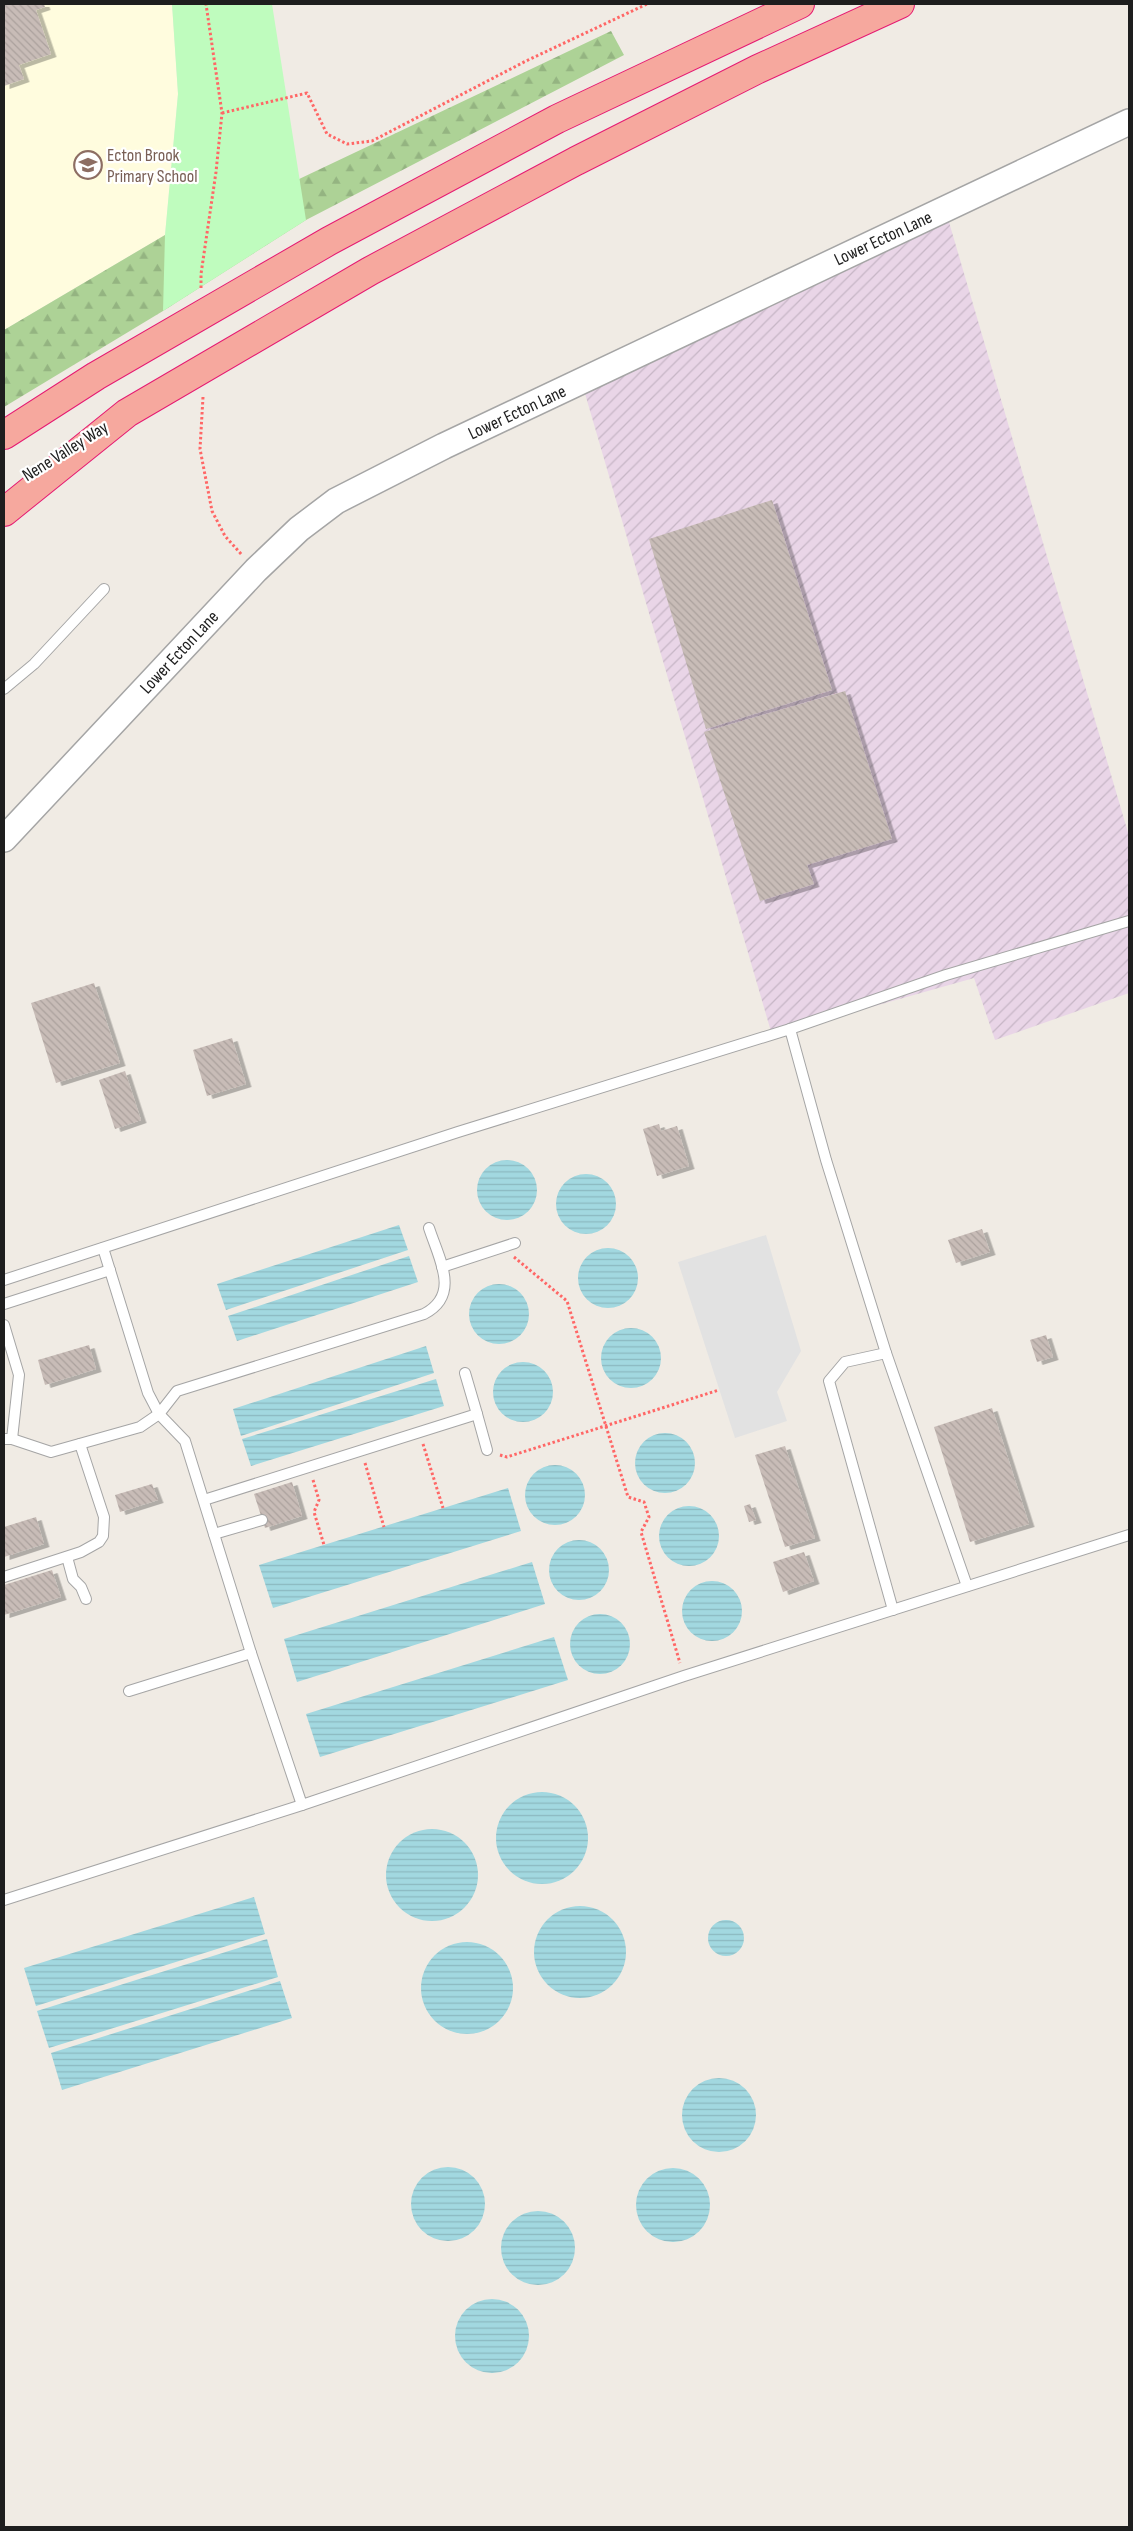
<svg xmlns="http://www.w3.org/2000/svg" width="1133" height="2531" viewBox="0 0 1133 2531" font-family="'Sofia Sans Condensed',sans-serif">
  <defs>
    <pattern id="industrial-furrows" width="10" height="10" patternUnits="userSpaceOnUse" patternTransform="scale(1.25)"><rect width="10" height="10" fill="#e9d5e7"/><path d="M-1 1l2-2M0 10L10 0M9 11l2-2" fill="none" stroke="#c7b6c6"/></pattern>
    <pattern id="forest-firs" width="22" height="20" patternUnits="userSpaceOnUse" patternTransform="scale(1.25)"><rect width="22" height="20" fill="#add296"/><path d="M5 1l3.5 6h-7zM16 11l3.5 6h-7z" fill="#94b481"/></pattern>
    <pattern id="water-rules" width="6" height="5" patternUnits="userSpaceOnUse" patternTransform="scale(1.25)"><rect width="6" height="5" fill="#a2d8e0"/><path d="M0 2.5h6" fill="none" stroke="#8bb9c0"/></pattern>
    <pattern id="building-back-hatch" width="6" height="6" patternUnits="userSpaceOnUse" patternTransform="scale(1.25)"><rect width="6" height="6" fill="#c8bcb7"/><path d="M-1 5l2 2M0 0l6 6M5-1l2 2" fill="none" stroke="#aba19d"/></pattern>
    <filter id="shadow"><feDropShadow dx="5.5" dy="3" stdDeviation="0" flood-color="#0004"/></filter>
  </defs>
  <rect width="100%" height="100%" fill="#f0ebe4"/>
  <polygon fill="url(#industrial-furrows)" points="944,205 1129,836 1129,993 995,1040 974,978 772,1035 579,373"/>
  <polygon fill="#fffcde" points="4,4 172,4 178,94 165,235 4,330"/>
  <polygon fill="url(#forest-firs)" points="611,31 624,55 306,220 163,311 4,407 4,330 165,235 297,180"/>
  <polygon fill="#bffcbe" points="172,4 272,4 306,220 163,311 165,235 178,94"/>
  <polygon fill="#e2e2e2" points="766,1235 801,1351 777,1392 787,1421 735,1438 678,1262"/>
  <g fill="url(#water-rules)">
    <circle cx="507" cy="1190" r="30"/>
    <circle cx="586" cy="1204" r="30"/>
    <polygon points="399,1225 408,1250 226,1310 217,1284"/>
    <circle cx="608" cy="1278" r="30"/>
    <polygon points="409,1256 418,1282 237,1341 228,1316"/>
    <circle cx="499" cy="1314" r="30"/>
    <circle cx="631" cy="1358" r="30"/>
    <polygon points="426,1346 434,1373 241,1436 233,1409"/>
    <circle cx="523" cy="1392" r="30"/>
    <polygon points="436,1379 444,1406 251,1466 242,1439"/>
    <circle cx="665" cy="1463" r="30"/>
    <circle cx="555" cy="1495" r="30"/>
    <polygon points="508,1488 521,1531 273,1608 259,1565"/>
    <circle cx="689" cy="1536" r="30"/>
    <circle cx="579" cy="1570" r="30"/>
    <polygon points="532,1562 545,1604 297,1682 284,1639"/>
    <circle cx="712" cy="1611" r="30"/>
    <circle cx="600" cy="1644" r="30"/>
    <polygon points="554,1637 568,1680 320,1757 306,1714"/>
    <circle cx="542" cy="1838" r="46"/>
    <circle cx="432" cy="1875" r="46"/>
    <polygon points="254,1897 265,1934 36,2006 24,1968"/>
    <circle cx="580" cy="1952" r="46"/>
    <circle cx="726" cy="1938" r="18"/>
    <polygon points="267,1939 278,1977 49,2048 37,2011"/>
    <circle cx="467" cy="1988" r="46"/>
    <polygon points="280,1981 292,2018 62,2090 51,2053"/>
    <circle cx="719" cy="2115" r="37"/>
    <circle cx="448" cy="2204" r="37"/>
    <circle cx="673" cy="2205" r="37"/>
    <circle cx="538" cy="2248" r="37"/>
    <circle cx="492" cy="2336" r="37"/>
  </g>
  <g fill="url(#building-back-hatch)" filter="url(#shadow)">
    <polygon points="4,4 44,4 45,7 36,10 51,54 19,65 24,79 4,86"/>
    <polygon points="772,500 832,690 706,729 649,539"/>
    <polygon points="845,691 892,839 807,865 814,884 760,901 704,732"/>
    <polygon points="94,983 120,1063 56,1083 31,1003"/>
    <polygon points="232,1038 246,1084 207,1096 193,1050"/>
    <polygon points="125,1071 141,1120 115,1129 99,1080"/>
    <polygon points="659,1124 661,1131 677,1126 689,1166 657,1176 643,1129"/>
    <polygon points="982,1229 990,1252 956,1263 948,1240"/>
    <polygon points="1046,1335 1053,1357 1037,1362 1030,1340"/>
    <polygon points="89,1345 96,1369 45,1385 38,1360"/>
    <polygon points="992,1408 1029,1524 970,1542 934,1427"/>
    <polygon points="785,1446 815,1538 785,1547 755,1455"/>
    <polygon points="292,1482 302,1516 265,1528 254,1494"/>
    <polygon points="152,1484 158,1500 120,1512 115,1495"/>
    <polygon points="750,1504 756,1520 749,1522 744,1506"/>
    <polygon points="36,1517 44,1544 4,1557 4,1527"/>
    <polygon points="804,1552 814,1581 783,1592 773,1562"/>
    <polygon points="52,1570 61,1597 4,1615 4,1585"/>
  </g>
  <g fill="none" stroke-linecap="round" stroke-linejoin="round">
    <defs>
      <g id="service">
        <polyline points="4,689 34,664 104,589"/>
        <polyline points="790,1029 946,975 1129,921"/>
        <polyline points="103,1248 148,1393 159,1414 185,1441 251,1653 302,1805"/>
        <polyline points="442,1267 515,1243"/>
        <polyline points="4,1280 458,1132 790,1029 826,1160 886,1353 967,1586"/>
        <polyline points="4,1304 110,1270"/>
        <polyline points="4,1325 19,1375 12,1439"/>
        <polyline points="886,1353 845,1362 829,1381 893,1610"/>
        <polyline points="477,1414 487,1450"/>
        <path d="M4,1439H12L51,1452L140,1427L159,1414L177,1391L424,1314C461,1295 439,1259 429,1228"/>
        <polyline points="204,1500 477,1414 465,1373"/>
        <polyline points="214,1534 262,1520"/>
        <polyline points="67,1557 73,1579 81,1587 86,1599"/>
        <polyline points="4,1577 81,1552 99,1542 103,1536 104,1517 80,1444"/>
        <polyline points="129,1691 251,1653"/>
        <polyline points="4,1900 302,1805 684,1676 1129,1535"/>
      </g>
      <polyline id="tertiary" points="4,839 256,570 299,529 336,501 444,446 1129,122"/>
      <g id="trunk">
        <polyline points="4,435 96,376 329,241 557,119 800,4"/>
        <polyline points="4,512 127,413 370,271 576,161 758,69 900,4"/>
      </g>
    </defs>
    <use href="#service" stroke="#a5a5a5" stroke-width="12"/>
    <use href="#tertiary" stroke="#a5a5a5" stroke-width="28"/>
    <use href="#trunk" stroke="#e51a72" stroke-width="30"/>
    <g stroke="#ff6766" stroke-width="3" stroke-dasharray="2.5 2.5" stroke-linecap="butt">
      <polyline points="222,113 307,93 327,134 347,144 372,141 526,61 647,4"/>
      <polyline points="201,288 201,274 216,172 222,113 206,4"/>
      <polyline points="203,397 200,449 212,511 225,536 242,555"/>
      <polyline points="514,1257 567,1301 628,1497 644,1502 649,1517 641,1532 680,1663"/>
      <polyline points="423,1444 443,1508"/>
      <polyline points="500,1455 507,1457 719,1390"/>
      <polyline points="365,1463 384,1527"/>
      <polyline points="313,1480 319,1500 314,1512 324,1545"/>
    </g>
    <use href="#service" stroke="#fff" stroke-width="10"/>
    <use href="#tertiary" stroke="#fff" stroke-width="25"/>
    <use href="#trunk" stroke="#f6a89e" stroke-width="28"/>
  </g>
  <defs>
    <symbol id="school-ring" viewBox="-11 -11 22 22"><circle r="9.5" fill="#fff" stroke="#8d6e63" stroke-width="1.5"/><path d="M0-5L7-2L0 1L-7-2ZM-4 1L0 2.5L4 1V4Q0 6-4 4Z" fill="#8d6e63"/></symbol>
  </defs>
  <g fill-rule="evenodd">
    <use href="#school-ring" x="72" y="149" width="32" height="32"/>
  </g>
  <g text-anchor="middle" stroke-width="4.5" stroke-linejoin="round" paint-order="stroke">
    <g font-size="18" fill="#785e54" stroke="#fff" text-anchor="start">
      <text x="107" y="161">Ecton Brook<tspan x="107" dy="21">Primary School</tspan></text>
    </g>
    <g font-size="18" fill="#1e1e1e" stroke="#fff">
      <text transform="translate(883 238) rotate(-25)" y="6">Lower Ecton Lane</text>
      <text transform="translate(517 412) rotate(-25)" y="6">Lower Ecton Lane</text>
      <text transform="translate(65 451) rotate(-32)" y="6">Nene Valley Way</text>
      <text transform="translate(179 652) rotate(-47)" y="6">Lower Ecton Lane</text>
    </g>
  </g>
  <rect width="1133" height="2531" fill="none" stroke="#1e1e1e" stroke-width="10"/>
</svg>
